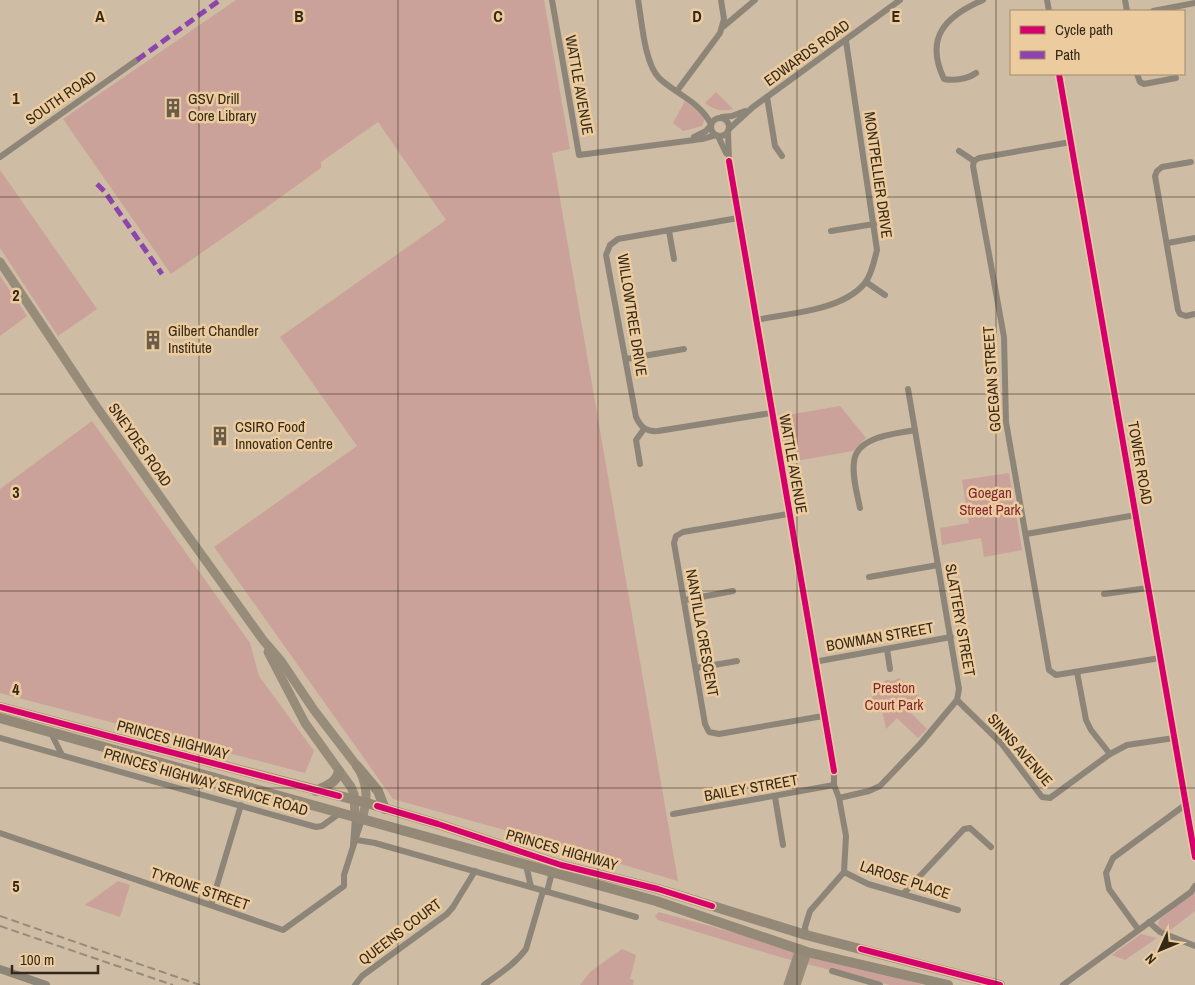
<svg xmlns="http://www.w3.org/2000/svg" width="1195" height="985" viewBox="0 0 1195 985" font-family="'Archivo Narrow',sans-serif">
  <rect width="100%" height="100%" fill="#cebca4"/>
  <g fill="#caa299">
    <polygon points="236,0 544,0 570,149 552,153 678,881 537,839 393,799 214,547 357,446 280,337 446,220 378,122 321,162 321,168 250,219 171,274 63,119"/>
    <path d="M716,92L733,109C722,112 714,110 705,103Z"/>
    <polygon points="685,101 705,118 702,126 683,131 673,123"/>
    <polygon points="0,170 97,309 58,336 0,248"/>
    <polygon points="0,276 27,316 0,336"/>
    <polygon points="840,406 866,438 853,451 790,462 782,416"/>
    <polygon points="92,421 250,643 259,676 314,751 305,773 0,693 0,489"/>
    <polygon points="1009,473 1022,550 984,557 981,538 942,545 940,528 969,523 962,480"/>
    <polygon points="899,678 921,698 913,700 906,708 927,729 918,738 897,718 886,729 881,705 864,708 886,680 893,681"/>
    <polygon points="118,881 130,885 120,917 85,905"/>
    <polygon points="1195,892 1195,911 1168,932 1160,929 1158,924 1160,919"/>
    <polygon points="659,912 923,985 890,985 783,958 658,920 655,916"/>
    <polygon points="1141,934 1157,938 1125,960 1112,955"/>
    <polygon points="622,949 636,955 630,979 634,980 633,985 580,985 590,972"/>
  </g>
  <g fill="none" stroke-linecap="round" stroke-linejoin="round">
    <g stroke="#8d8577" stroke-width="6">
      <polyline points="552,0 579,155 702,139 716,135"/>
      <path d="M638,0C642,21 644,62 659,78C676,94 700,102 711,124"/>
      <polyline points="1047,0 1049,11"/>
      <polyline points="1125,0 1127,11"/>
      <polyline points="1153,11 1195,3"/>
      <polyline points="723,27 755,0"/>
      <path d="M976,73C968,79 954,81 944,79C924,37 946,16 983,0"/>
      <polyline points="1059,74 1195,857"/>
      <polyline points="1137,74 1140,82 1144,84 1176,78"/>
      <polyline points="677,91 720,33 724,19 721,0"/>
      <polyline points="767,97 775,146 782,156"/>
      <polyline points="722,117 732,116 745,111"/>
      <circle cx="720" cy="127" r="9"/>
      <polyline points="729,129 753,107 900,0"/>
      <polyline points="728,132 729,161 834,771 834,785 839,798 846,836 844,872 810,911 805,927 806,935"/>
      <polyline points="718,136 726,153"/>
      <polyline points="694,137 706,131 710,126"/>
      <polyline points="1071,142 979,158 974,161 973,166 1004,337 1006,422 1049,670 1056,675 1160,658"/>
      <polyline points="959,151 974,161"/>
      <polyline points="0,157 137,60"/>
      <polyline points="1191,162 1162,167 1157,171 1155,176 1178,310 1180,314 1186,316 1195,314"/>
      <path d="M738,218L618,239L610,245L606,255L636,417C641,428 647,432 658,431L771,413"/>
      <polyline points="669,231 674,259"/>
      <polyline points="831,231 874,224"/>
      <polyline points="1168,243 1195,238"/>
      <polyline points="866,282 885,295"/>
      <path d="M756,320C789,313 842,311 865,283C872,274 874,261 877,250L846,41"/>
      <polyline points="626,359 684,349"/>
      <polyline points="640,464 636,440 644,429"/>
      <path d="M860,508C857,493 852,477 854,462C856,436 896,434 915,430"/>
      <polyline points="788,514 683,532 676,536 674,543 705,724 709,732 719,734 823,716"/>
      <polyline points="1026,534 1136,515"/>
      <polyline points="869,577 938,565"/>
      <polyline points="1104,594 1148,588"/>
      <polyline points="685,600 733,591"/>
      <polyline points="887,649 890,669"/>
      <polyline points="814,662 951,637"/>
      <polyline points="696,668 737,661"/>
      <polyline points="1077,672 1086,720 1091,730 1110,754"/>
      <polyline points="957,700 1001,743 1042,797 1050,798 1110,754 1127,745 1174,738"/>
      <polyline points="51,733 62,755"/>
      <polyline points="0,738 316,827 322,826 340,813"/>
      <polyline points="775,797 783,845"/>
      <polyline points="839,798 869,791 880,786 921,743 957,700 959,689 908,389"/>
      <polyline points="673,814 834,785"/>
      <polyline points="0,833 283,930 344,886 344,875 362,819"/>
      <polyline points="357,840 375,843 636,917"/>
      <polyline points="353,846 355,817"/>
      <polyline points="526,865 531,887"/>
      <polyline points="844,872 868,884 958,910"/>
      <polyline points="547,892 552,872"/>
      <polyline points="904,893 964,829 970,828 991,847"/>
      <polyline points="211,905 241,805"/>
      <polyline points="1149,922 1160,932 1195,946"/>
      <polyline points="1138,929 1109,889 1106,873 1113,858 1185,805"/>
      <polyline points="832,971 880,985"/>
      <polyline points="355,985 362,976 447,914 453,907 475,871"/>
      <path d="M484,985C499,974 515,964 526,949L543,891"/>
      <polyline points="1063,985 1191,892 1195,886"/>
    </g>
    <polyline stroke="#8d8577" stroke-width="8" points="0,969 46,985"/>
    <g stroke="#978b7a" stroke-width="9">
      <path d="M0,262L96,406L178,522L263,640L281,661L314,710L357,766C368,784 368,800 362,819"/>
      <polyline points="268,652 305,723 351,787 354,794 355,817"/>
      <polyline points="788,985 800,949"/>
      <polyline points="796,985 807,952"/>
    </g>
    <g stroke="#948877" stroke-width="10">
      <polyline points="0,707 116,738 367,803 438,824 561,865 658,889 806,935 1000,985"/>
      <polyline points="0,718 656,901 807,952 948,985"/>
      <polyline points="357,766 378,791 385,809"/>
      <path d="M316,791C327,785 337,783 339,771"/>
    </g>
    <g stroke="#978c7c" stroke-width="2" stroke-dasharray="8 4" stroke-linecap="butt">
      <polyline points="0,916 200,985"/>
      <polyline points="0,926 173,985"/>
    </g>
    <g stroke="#8e44ad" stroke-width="5" stroke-dasharray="10 5" stroke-linecap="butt">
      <polyline points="137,60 220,0"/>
      <polyline points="97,184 105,192 162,274"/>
    </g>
    <defs>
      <g id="cycleway">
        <polyline points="1059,74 1195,857"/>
        <polyline points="729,161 834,771"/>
        <polyline points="0,707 116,738 339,796"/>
        <polyline points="377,806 438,824 561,865 658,889 712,906"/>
        <polyline points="861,949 1000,985"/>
      </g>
    </defs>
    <use href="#cycleway" stroke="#eccc9f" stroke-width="9"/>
    <use href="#cycleway" stroke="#d6006c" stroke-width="6"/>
  </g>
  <path fill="none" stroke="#352816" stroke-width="1" stroke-opacity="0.55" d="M199,0V985M398,0V985M598,0V985M797,0V985M996,0V985M0,197H1195M0,394H1195M0,591H1195M0,788H1195"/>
  <defs>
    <symbol id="building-bare" viewBox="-9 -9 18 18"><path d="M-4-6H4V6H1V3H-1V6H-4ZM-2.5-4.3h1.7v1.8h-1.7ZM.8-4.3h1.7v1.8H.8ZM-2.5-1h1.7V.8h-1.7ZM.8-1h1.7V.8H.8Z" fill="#6b5c48" stroke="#eccc9f" stroke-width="2.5" paint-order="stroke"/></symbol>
  </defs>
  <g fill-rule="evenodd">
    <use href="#building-bare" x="159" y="94" width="28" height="28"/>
    <use href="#building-bare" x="139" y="326" width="28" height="28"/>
    <use href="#building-bare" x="206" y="422" width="28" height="28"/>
  </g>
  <g text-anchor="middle" stroke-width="5" stroke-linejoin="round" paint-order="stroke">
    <g font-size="15" fill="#352816" stroke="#eccc9f">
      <text transform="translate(807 53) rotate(-36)" y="5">EDWARDS ROAD</text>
      <text transform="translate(579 85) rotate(80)" y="5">WATTLE AVENUE</text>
      <text transform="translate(61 98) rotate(-35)" y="5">SOUTH ROAD</text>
      <text transform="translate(878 175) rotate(82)" y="5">MONTPELLIER DRIVE</text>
      <text transform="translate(632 315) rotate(81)" y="5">WILLOWTREE DRIVE</text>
      <text transform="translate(992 379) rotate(-94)" y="5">GOEGAN STREET</text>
      <text transform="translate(140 445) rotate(55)" y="5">SNEYDES ROAD</text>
      <text transform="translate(1140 463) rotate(80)" y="5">TOWER ROAD</text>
      <text transform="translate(793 464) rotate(80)" y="5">WATTLE AVENUE</text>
      <text transform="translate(960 620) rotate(80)" y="5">SLATTERY STREET</text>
      <text transform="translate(702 633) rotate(80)" y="5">NANTILLA CRESCENT</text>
      <text transform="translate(880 637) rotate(-10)" y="5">BOWMAN STREET</text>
      <text transform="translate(173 740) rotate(15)" y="5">PRINCES HIGHWAY</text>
      <text transform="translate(1020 750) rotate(49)" y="5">SINNS AVENUE</text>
      <text transform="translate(206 782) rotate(16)" y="5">PRINCES HIGHWAY SERVICE ROAD</text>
      <text transform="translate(751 788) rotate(-10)" y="5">BAILEY STREET</text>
      <text transform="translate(562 850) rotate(16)" y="5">PRINCES HIGHWAY</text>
      <text transform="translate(905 880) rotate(18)" y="5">LAROSE PLACE</text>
      <text transform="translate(200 889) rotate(19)" y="5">TYRONE STREET</text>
      <text transform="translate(400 932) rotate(-37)" y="5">QUEENS COURT</text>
    </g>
    <g font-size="15" fill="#352816" stroke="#eccc9f" text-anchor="start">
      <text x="188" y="104">GSV Drill<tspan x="188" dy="17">Core Library</tspan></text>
      <text x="168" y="336">Gilbert Chandler<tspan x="168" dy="17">Institute</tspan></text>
      <text x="235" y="432">CSIRO Foođ<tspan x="235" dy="17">Innovation Centre</tspan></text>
    </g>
    <g font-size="15" fill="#812532" stroke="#eccc9f">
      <text x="990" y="498">Goegan<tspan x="990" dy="17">Street Park</tspan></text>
      <text x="894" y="693">Preston<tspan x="894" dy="17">Court Park</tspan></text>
    </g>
  </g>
  <g font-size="16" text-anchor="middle" font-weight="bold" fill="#352816" stroke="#eccc9f" stroke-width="5" stroke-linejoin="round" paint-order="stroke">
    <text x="100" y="22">A</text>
    <text x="299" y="22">B</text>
    <text x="498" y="22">C</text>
    <text x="697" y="22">D</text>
    <text x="896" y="22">E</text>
    <text x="16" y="104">1</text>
    <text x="16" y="301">2</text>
    <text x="16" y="498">3</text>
    <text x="16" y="695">4</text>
    <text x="16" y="892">5</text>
  </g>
  <rect x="1010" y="10" width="175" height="65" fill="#eccc9f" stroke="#a38a68"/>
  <rect x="1020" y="26" width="25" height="8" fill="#d6006c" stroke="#a38a68"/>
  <text x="1055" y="35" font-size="15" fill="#352816">Cycle path</text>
  <rect x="1020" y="51" width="25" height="8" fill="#8e44ad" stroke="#a38a68"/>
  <text x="1055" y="60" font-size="15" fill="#352816">Path</text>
  <g transform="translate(1160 950) rotate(226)" stroke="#eccc9f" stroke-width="4" paint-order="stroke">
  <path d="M0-4L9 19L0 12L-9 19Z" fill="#352816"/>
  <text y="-8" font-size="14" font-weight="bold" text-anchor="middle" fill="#352816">N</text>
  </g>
  <path d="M12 965v8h86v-8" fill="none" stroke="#352816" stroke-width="2.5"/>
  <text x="20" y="965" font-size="15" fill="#352816" stroke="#eccc9f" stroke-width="4" paint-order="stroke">100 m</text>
</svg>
